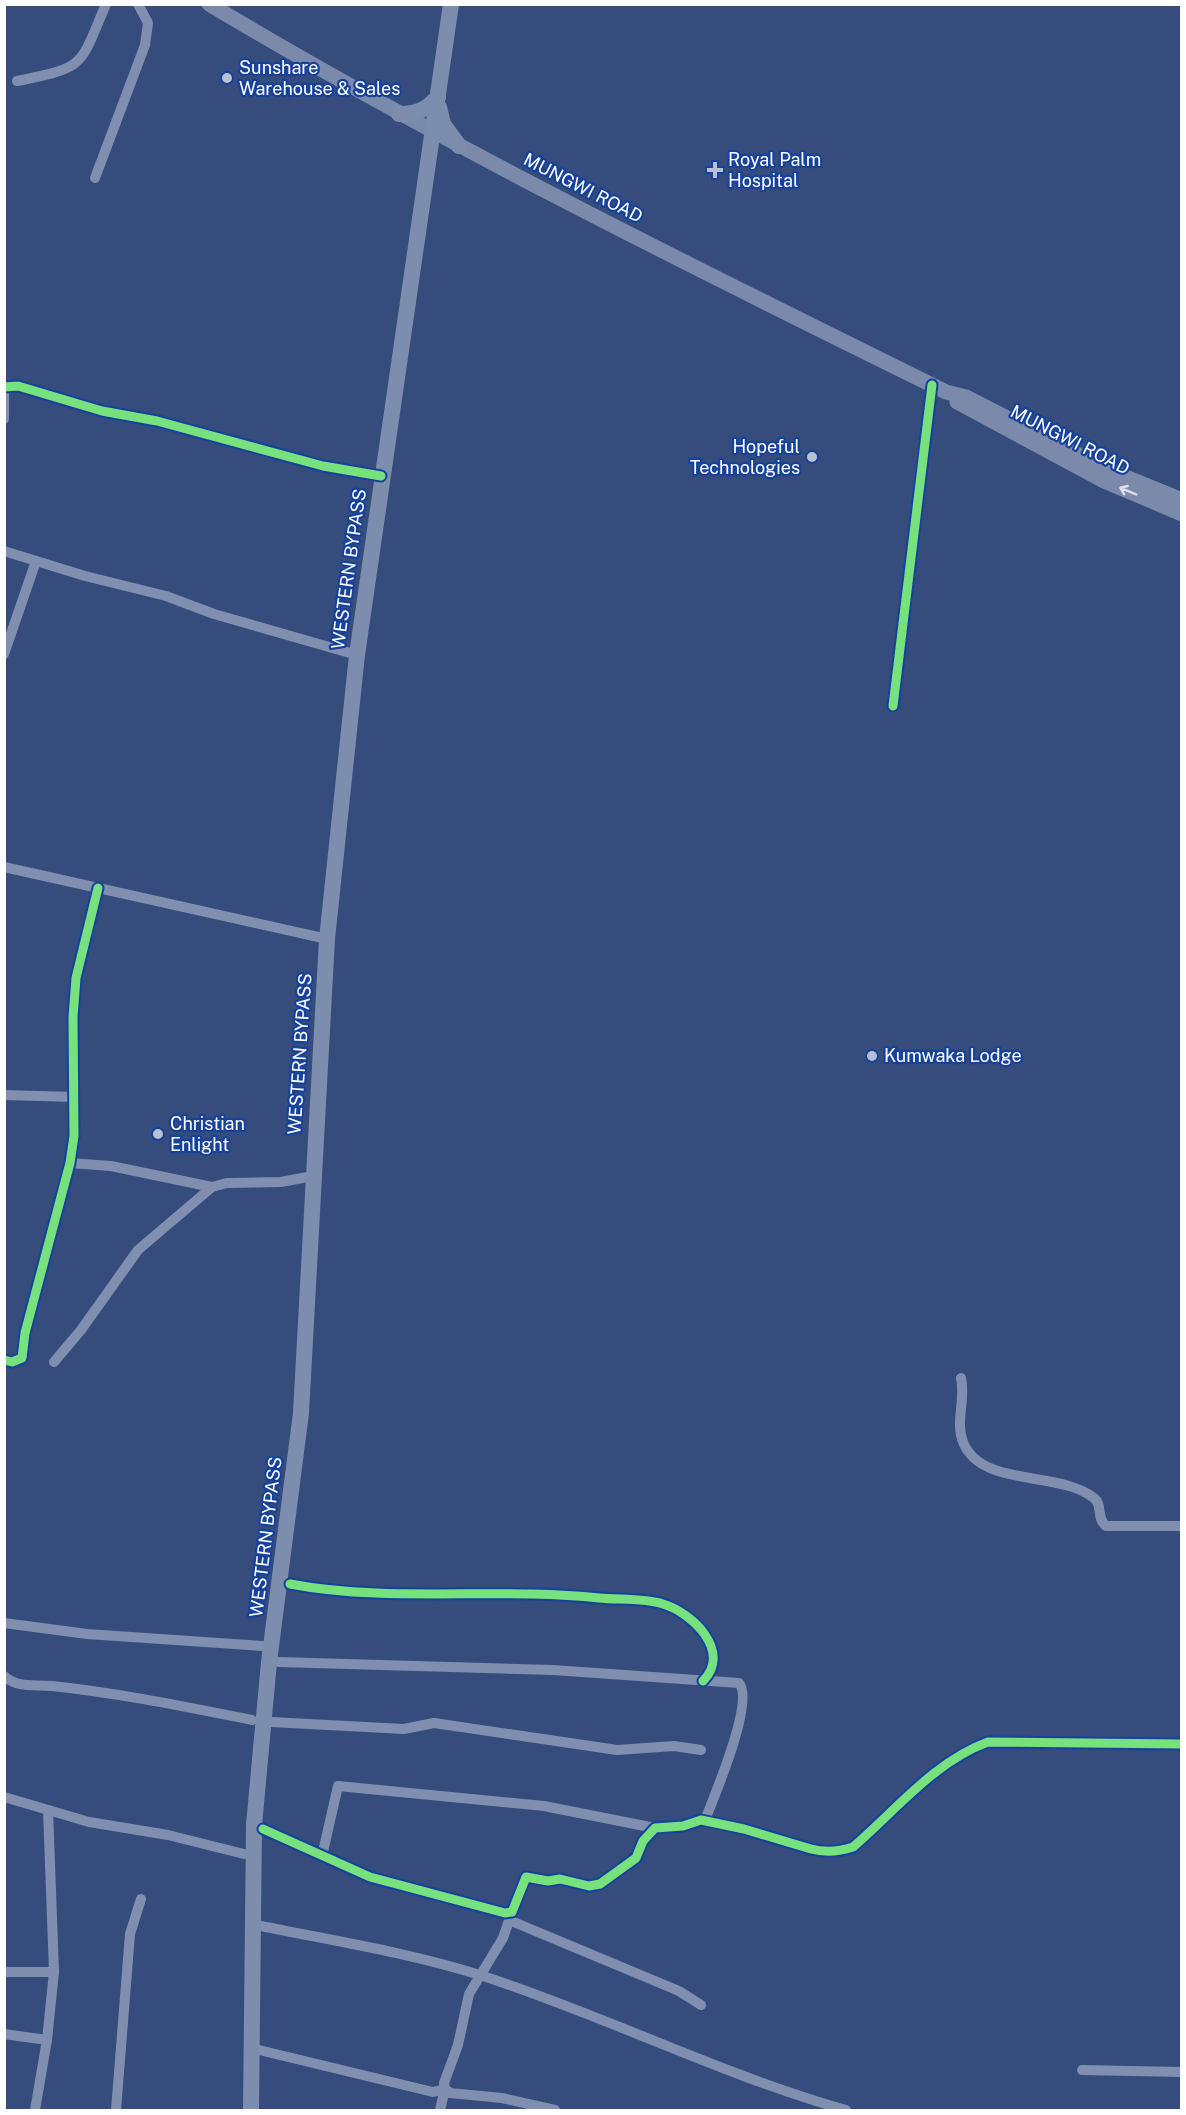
<svg xmlns="http://www.w3.org/2000/svg" width="1186" height="2115" viewBox="0 0 1186 2115" font-family="'Public Sans',sans-serif">
  <rect width="100%" height="100%" fill="#354c7d"/>
  <g fill="none" stroke-linecap="round" stroke-linejoin="round">
    <g stroke="#808eaf" stroke-width="10">
      <path d="M17,81C86,67 79,68 106,4"/>
      <polyline points="95,178 145,45 148,23 138,4"/>
      <polyline points="4,387 18,386 102,411 157,421 323,466 381,476"/>
      <polyline points="4,394 4,419"/>
      <polyline points="4,551 85,576 166,596 214,614 357,655"/>
      <polyline points="4,654 36,561"/>
      <polyline points="893,706 932,385"/>
      <polyline points="4,867 327,939"/>
      <polyline points="4,1095 75,1097"/>
      <polyline points="70,1163 111,1166 212,1187"/>
      <polyline points="4,1360 12,1362 22,1358 25,1333 70,1163 74,1136 73,1017 76,978 98,888"/>
      <polyline points="54,1362 81,1330 138,1250 212,1187 227,1183 281,1182 313,1176"/>
      <path d="M961,1378C966,1399 955,1422 963,1442C981,1488 1059,1470 1094,1498C1103,1505 1096,1518 1106,1526H1182"/>
      <path d="M290,1584C390,1603 497,1587 599,1598C619,1600 644,1598 663,1604C693,1613 732,1652 703,1681"/>
      <polyline points="4,1623 87,1634 262,1646"/>
      <path d="M279,1662L553,1670L739,1683C755,1701 714,1797 705,1820"/>
      <path d="M4,1676C19,1689 34,1684 52,1686C119,1693 186,1707 252,1720"/>
      <polyline points="271,1722 404,1729 434,1723 617,1750 674,1746 701,1750"/>
      <polyline points="4,1797 89,1822 168,1835 244,1854"/>
      <path d="M263,1829L370,1877L505,1913L512,1912L526,1877L548,1881L560,1879L589,1886L600,1884L636,1858L643,1841L655,1828L683,1826L701,1820L744,1829L811,1849C826,1853 838,1852 853,1847C895,1811 935,1761 988,1742L1182,1744"/>
      <polyline points="322,1856 338,1786 544,1806 655,1828"/>
      <polyline points="512,1912 503,1938 469,1994 458,2045 444,2083 445,2089 450,2093 502,2098 555,2110"/>
      <polyline points="509,1920 679,1991 701,2005"/>
      <path d="M261,1926C335,1941 411,1953 483,1976C606,2016 722,2075 846,2110"/>
      <polyline points="4,1972 54,1972"/>
      <polyline points="4,2034 47,2040"/>
      <polyline points="259,2050 433,2092 445,2089 440,2110"/>
      <polyline points="1082,2070 1182,2072"/>
      <polyline points="35,2110 47,2040 54,1972 48,1810"/>
      <polyline points="116,2110 130,1934 141,1899"/>
    </g>
    <g stroke="#7b8aab" stroke-width="15">
      <path d="M209,4C448,147 697,269 946,392L966,397L1106,469L1182,500"/>
      <polyline points="957,402 1102,480 1182,514"/>
    </g>
    <g stroke="#7d8dad" stroke-width="16">
      <polyline points="439,107 443,124 459,146"/>
      <path d="M399,114C417,114 426,110 438,97"/>
      <polyline points="251,2110 254,1825 269,1662 301,1413 327,939 357,655 451,4"/>
    </g>
    <defs>
      <g id="cycleway">
        <polyline points="4,387 18,386 102,411 157,421 323,466 381,476"/>
        <polyline points="893,706 932,385"/>
        <polyline points="4,1360 12,1362 22,1358 25,1333 70,1163 74,1136 73,1017 76,978 98,888"/>
        <path d="M290,1584C390,1603 497,1587 599,1598C619,1600 644,1598 663,1604C693,1613 732,1652 703,1681"/>
        <path d="M263,1829L370,1877L505,1913L512,1912L526,1877L548,1881L560,1879L589,1886L600,1884L636,1858L643,1841L655,1828L683,1826L701,1820L744,1829L811,1849C826,1853 838,1852 853,1847C895,1811 935,1761 988,1742L1182,1744"/>
      </g>
    </defs>
    <use href="#cycleway" stroke="#16429c" stroke-width="13"/>
    <use href="#cycleway" stroke="#77e17e" stroke-width="9"/>
  </g>
  <defs><path id="oneway-shaft" d="M-6 0H5M1.5-3L5.5 0L1.5 3" fill="none" stroke-width="1.6" stroke-linecap="round" stroke-linejoin="round" transform="scale(1.5)"/></defs>
  <use stroke="#dee2ea" href="#oneway-shaft" transform="translate(1128 491) rotate(-157)"/>
  <g fill="#b8c0d2" stroke="#16429c" stroke-width="2">
    <circle cx="227" cy="78" r="6"/>
    <path d="M712 161h6v6h6v6h-6v6h-6v-6h-6v-6h6z"/>
    <circle cx="812" cy="457" r="6"/>
    <circle cx="872" cy="1056" r="6"/>
    <circle cx="158" cy="1134" r="6"/>
  </g>
  <g text-anchor="middle" stroke-width="4.5" stroke-linejoin="round" paint-order="stroke">
    <g font-size="18" fill="#fff" stroke="#16429c" text-anchor="start">
      <text x="239" y="74">Sunshare<tspan x="239" dy="21">Warehouse &amp; Sales</tspan></text>
      <text x="728" y="166">Royal Palm<tspan x="728" dy="21">Hospital</tspan></text>
      <text x="800" y="453" text-anchor="end">Hopeful<tspan x="800" dy="21">Technologies</tspan></text>
      <text x="884" y="1062">Kumwaka Lodge</text>
      <text x="170" y="1130">Christian<tspan x="170" dy="21">Enlight</tspan></text>
    </g>
    <g font-size="18" fill="#fff" stroke="#16429c">
      <text transform="translate(583 188) rotate(27)" y="6">MUNGWI ROAD</text>
      <text transform="translate(1070 440) rotate(27)" y="6">MUNGWI ROAD</text>
      <text transform="translate(349 569) rotate(-82)" y="6">WESTERN BYPASS</text>
      <text transform="translate(300 1054) rotate(-86)" y="6">WESTERN BYPASS</text>
      <text transform="translate(266 1537) rotate(-83)" y="6">WESTERN BYPASS</text>
    </g>
  </g>
  <rect width="1186" height="2115" fill="none" stroke="#ffffff" stroke-width="12"/>
</svg>
